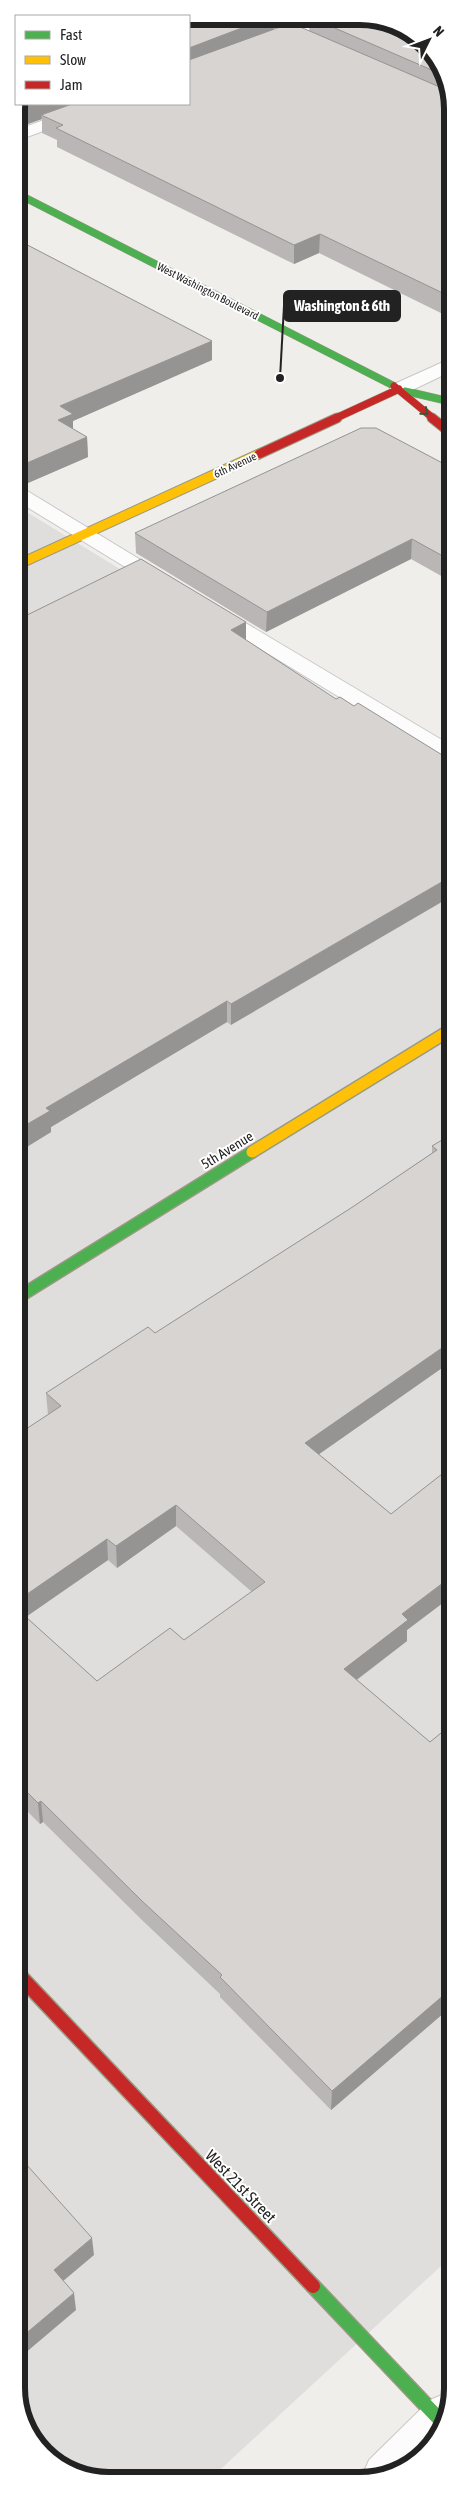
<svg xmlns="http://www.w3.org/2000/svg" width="469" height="2497" viewBox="0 0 469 2497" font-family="'Asap Condensed',sans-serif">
  <rect width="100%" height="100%" fill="#f0eeeb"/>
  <polygon fill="#dfdedc" points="17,506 452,772 453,2255 210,2479 90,2479 39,2449 17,2400"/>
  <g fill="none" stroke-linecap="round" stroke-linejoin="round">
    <defs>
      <g id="lane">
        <polygon points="17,487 24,489 172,579 175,583 172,587 165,589 158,587 17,501"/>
        <polygon points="215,607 222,609 452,746 452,763 444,761 208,617 204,613 208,609"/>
      </g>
      <g id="street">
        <polygon points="320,19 341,19 338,22 274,45 269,47 261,42 264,39"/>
        <polygon points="89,104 111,104 109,107 16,141 16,130"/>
        <polygon points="452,358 452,371 406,393 392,393 390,389 392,385"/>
        <polygon points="444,2394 451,2397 430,2449 372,2480 366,2480 363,2474 369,2460 430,2400"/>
      </g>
      <g id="fast-far2">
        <polyline points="16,193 394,386"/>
        <polyline points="405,391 452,402"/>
      </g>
      <polyline id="fast-far1" points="17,1298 252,1152"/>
      <polyline id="fast" points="313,2286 441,2421"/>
      <polyline id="slow-far1" points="17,565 259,454"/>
      <polyline id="slow" points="252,1152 452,1029"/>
      <g id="jam-far2">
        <polyline points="394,386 434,419"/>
        <polyline points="334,419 399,389"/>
      </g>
      <g id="jam-far1">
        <polyline points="432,418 452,434"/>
        <polyline points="259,454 337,418"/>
      </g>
      <polyline id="jam" points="17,1973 313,2286"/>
    </defs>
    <use href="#lane" stroke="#c9c8c7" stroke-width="2"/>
    <use href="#street" stroke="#c9c8c7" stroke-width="2"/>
    <use href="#fast-far2" stroke="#999a82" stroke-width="8"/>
    <use href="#fast-far1" stroke="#999a82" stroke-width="14"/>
    <use href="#fast" stroke="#999a82" stroke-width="17"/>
    <use href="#slow-far1" stroke="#999a82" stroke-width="11"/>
    <use href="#slow" stroke="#999a82" stroke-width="14"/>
    <use href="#jam-far2" stroke="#999a82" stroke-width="8"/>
    <use href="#jam-far1" stroke="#999a82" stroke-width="11"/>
    <use href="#jam" stroke="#999a82" stroke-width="17"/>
    <use href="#lane" fill="#fdfcfc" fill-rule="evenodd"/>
    <use href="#street" fill="#fdfcfc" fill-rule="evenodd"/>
    <use href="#fast-far2" stroke="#4caf50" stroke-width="7"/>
    <use href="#fast-far1" stroke="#4caf50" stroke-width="11"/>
    <use href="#fast" stroke="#4caf50" stroke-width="14"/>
    <use href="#slow-far1" stroke="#ffc107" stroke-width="9"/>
    <use href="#slow" stroke="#ffc107" stroke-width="11"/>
    <use href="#jam-far2" stroke="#c62828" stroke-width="7"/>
    <use href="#jam-far1" stroke="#c62828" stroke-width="9"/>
    <use href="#jam" stroke="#c62828" stroke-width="14"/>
  </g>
  <g fill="#b9b6b5" fill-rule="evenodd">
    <path d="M189,17L384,19L430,48L452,97V314L447,316L319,253L294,264L57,147V140L42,133V119L25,125L16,121V104H189ZM274,19L287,25L274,30ZM310,21L309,31L296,26Z"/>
    <polygon points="16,239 212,341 212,360 73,421 73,429 87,437 88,457 21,486 17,486"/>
    <polygon points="452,468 452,582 411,559 266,632 136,553 135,533"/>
    <polygon points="17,620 246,622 231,1025 227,1022 51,1127 51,1132 17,1153"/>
    <path d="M452,1134V1361L319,1454L391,1514L452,1468V1596L407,1630V1641L357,1680L430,1742L452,1724V2006L331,2110L220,1997V1994L143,1921L43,1822L40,1824L17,1801V1435L48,1415L46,1393L155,1333L351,1208L432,1153V1146ZM176,1526L252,1592L184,1640L97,1681L26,1617L108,1560L117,1568Z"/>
  </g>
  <g fill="#969493">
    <polygon points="268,18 274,18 274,34 189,66 189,48"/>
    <polygon points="292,18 310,18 310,21 292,27"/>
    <polygon points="31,104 84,104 41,115 42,119 25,125 24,106"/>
    <polygon points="320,234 319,253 294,264 294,245"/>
    <polygon points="452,294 452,314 447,316 449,296"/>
    <polygon points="212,341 212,360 73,421 73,434 58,420 60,406"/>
    <polygon points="87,437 88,457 21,486 20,466"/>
    <polygon points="412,539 411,559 266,632 267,612"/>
    <polygon points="246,622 246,643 231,630"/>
    <polygon points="452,876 452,896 231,1025 231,1004"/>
    <polygon points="227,1001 227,1022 51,1127 51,1132 17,1153 17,1130 46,1108"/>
    <polygon points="452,1341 452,1361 305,1464 305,1443"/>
    <polygon points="176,1505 176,1526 117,1568 116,1546"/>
    <polygon points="107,1539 108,1560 17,1623 17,1601"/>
    <polygon points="452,1576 452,1596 407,1630 407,1641 343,1690 344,1669 402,1614"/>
    <polygon points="41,1801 43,1822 40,1824 38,1803"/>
    <polygon points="452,1988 452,2006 331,2110 332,2091"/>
    <polygon points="92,2238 94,2255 56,2287 54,2270"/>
    <polygon points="74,2293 76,2310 17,2360 17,2341"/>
  </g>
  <g fill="#d7d4d2" stroke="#969493">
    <polygon points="189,17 268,18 189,48"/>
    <polygon points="314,19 384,19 430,48 441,74"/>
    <polygon points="291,23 449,91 452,97 452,294 449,296 320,234 294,245 56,128 63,125 41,115 72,104 189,104 189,60"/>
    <polygon points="19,104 31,104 24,106"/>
    <polygon points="16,239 212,341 60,406 73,414 58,420 87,437 20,466 17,466"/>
    <polygon points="361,428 376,428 452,468 452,561 412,539 267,612 135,533"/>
    <polygon points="141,559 246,622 231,630 336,699 340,697 354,706 358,703 452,761 452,876 231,1004 227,1001 46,1108 50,1111 17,1130 17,620"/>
    <polygon points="452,1134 452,1341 305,1443 391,1514 451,1467 452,1468 452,1576 402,1614 408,1620 344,1669 430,1742 452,1724 452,1988 332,2091 220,1977 222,1975 142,1901 41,1801 38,1803 17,1782 17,1609 97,1681 170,1628 184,1640 265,1582 176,1505 116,1546 107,1539 17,1601 17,1435 61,1406 46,1393 148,1327 155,1333 351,1208 437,1150 432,1146"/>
    <polygon points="17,2154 92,2238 54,2270 74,2293 17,2341"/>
  </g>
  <defs><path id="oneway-chevron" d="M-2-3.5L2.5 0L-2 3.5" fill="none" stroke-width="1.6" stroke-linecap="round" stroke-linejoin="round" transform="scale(1.25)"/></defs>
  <use stroke="#335a34" href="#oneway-chevron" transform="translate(425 412) rotate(40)"/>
  <g text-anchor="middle" stroke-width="4" stroke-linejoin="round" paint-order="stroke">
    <g font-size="11" fill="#222" stroke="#fff">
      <text transform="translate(208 291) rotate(27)" y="4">West Washington Boulevard</text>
      <text transform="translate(235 465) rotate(-25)" y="4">6th Avenue</text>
    </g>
    <g font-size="14" fill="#222" stroke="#fff">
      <text transform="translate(227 1150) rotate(-32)" y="5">5th Avenue</text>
    </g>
    <g font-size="16" fill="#222" stroke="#fff">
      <text transform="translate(241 2186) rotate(46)" y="6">West 21st Street</text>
    </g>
  </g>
  <path d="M0 0H469V2497H0ZM109 25H360A84 84 0 0 1 444 109V2388A84 84 0 0 1 360 2472H109A84 84 0 0 1 25 2388V109A84 84 0 0 1 109 25Z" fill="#fff" fill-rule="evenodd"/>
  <path fill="none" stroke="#222" stroke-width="6" d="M109 25H360A84 84 0 0 1 444 109V2388A84 84 0 0 1 360 2472H109A84 84 0 0 1 25 2388V109A84 84 0 0 1 109 25Z"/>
  <path fill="none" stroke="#222" stroke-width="2" d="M280 378L284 306"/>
  <circle fill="#222" stroke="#fff" stroke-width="2" cx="280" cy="378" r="5"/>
  <rect fill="#222" stroke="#222" stroke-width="2" x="284" y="291" width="116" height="30" rx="5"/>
  <g font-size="15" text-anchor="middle" font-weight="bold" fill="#fff">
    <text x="342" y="311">Washington &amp; 6th</text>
  </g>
  <rect x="15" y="15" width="175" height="90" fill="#ffffff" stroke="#a7a7a7"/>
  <rect x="25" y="31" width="25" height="8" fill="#4caf50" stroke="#a7a7a7"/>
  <text x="60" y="40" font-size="15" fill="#222222">Fast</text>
  <rect x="25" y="56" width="25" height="8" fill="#ffc107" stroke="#a7a7a7"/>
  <text x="60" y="65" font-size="15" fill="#222222">Slow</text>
  <rect x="25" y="81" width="25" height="8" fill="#c62828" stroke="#a7a7a7"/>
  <text x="60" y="90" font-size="15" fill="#222222">Jam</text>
  <g transform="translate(429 40) rotate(48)" stroke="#ffffff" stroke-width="4" paint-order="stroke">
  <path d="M0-4L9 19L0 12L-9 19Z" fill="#222222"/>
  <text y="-8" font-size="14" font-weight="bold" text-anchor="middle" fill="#222222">N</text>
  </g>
</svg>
